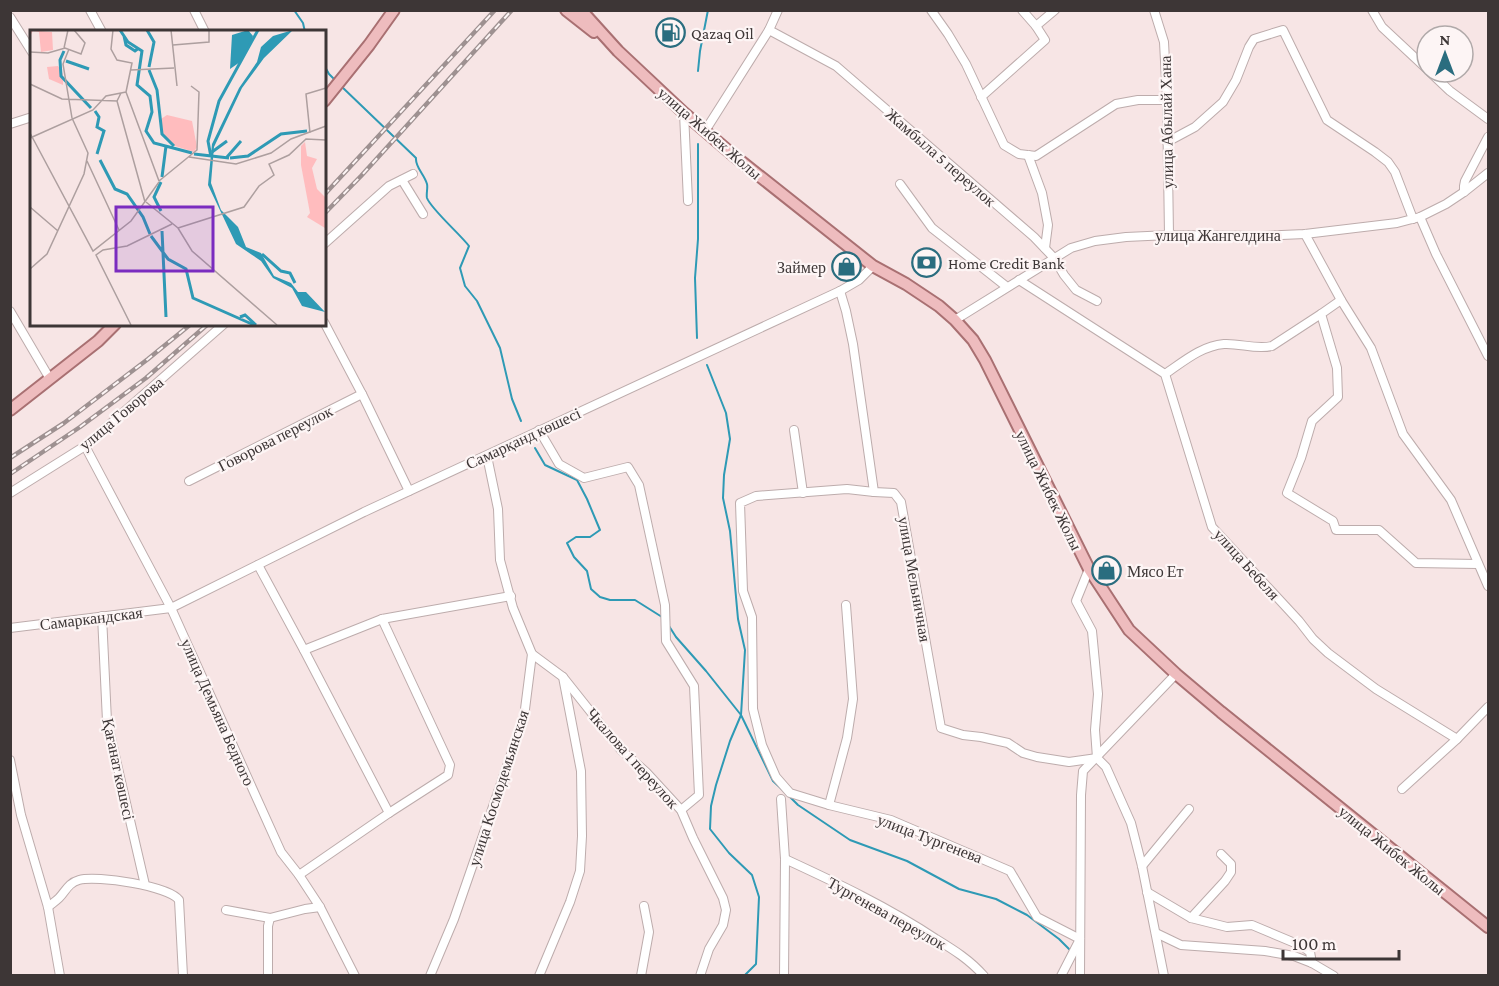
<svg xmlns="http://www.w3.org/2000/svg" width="1499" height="986" viewBox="0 0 1499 986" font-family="'Crimson Pro',serif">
  <rect width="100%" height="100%" fill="#f7e5e5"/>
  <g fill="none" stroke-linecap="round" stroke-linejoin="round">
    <g stroke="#2e9ab5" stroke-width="2">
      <polyline points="294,10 303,23 305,32"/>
      <polyline points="324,65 329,74 335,80"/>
      <polyline points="698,71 700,51 708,10"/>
      <path d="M341,86L416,158C415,167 424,174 427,184C428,188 426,194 427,198C431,209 460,234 469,246L460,268L465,286L477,301L500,348L512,399L521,421"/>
      <polyline points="697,338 695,278 698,239 698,144"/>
      <polyline points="707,365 726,413 730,439 724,475 723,498 730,531 738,619 745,650 741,715 730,741 716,785 711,806 710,829 729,853 752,875 759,897 756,964 744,976"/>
      <polyline points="535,448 545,465 577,480 587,499 600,530 590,537 576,537 567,543 574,557 587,571 591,589 600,597 610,600 635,600 662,617"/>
      <polyline points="669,626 676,637 706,671 741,715 773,781 785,792"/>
      <polyline points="789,796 798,805 850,840 907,861 959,889 996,899 1027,915 1059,939 1070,950"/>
    </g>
    <defs>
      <g id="minor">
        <polyline points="90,10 102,32"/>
        <polyline points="194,10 205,32"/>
        <polyline points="931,10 948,34 966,64 1004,145 1019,154 1036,156 1116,104 1138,100 1167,100"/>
        <polyline points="1022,10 1036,26"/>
        <polyline points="1154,10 1164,42 1167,100 1169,235"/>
        <polyline points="1372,10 1382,27 1427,69"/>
        <polyline points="10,17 32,52"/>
        <polyline points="769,30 836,66 1034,237 1054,258 1064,275 1076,290 1097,301"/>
        <polyline points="1430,72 1450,91 1488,119"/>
        <polyline points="981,97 1045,40 1036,26 1055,10"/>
        <polyline points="684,113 688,201"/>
        <polyline points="10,124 32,117"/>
        <polyline points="705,131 769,30 778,10"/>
        <polyline points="1167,142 1195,127 1223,102 1236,80 1249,47 1254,39 1283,30 1327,120 1375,152 1388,162 1395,172 1413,219"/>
        <polyline points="1028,155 1042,193 1048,225 1045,248"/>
        <polyline points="402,180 423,214"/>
        <polyline points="900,184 932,228 1007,287"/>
        <polyline points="1464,192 1464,186 1465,181 1488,137"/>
        <polyline points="1420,217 1436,254 1488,356"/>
        <polyline points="1305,234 1341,300 1371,348 1403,434 1451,500 1488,586"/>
        <polyline points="324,244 389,186 413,174"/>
        <polyline points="1019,280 1165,374 1212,527 1299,621 1313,639 1328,653 1376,689 1457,739"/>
        <polyline points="840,291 846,311 853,344 874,492 894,493 901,502 941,728 963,735 981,737 1008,743 1023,753 1037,757 1069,762 1097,758 1106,767 1131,823 1142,866 1164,976"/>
        <polyline points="1341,300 1321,314 1337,368 1338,397 1312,421 1301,458 1287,493 1333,521 1336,530 1379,530 1416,563 1478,564"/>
        <polyline points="10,311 50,379"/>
        <polyline points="955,320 1071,248 1095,241 1126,237 1169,235 1260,236 1305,234 1397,223 1420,217 1446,204 1464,192 1488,173"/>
        <polyline points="324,322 362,394 409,491"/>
        <path d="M1165,374C1183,362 1201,346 1224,344C1240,343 1256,350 1272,346L1321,314"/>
        <polyline points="539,430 559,464 584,478 628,467 639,485 665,605 666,641 694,686 699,795 681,810"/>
        <polyline points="794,430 803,493"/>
        <polyline points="85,446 171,608 281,852 299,875 320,907 355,976"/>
        <polyline points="189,481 362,394"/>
        <polyline points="874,492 847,489 756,496 740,503 743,591 752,617 753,709 762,745 776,777 790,793 829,805 891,820 1010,871 1037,917 1080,939 1061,976"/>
        <polyline points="10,493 85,446 224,324"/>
        <polyline points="258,565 304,650 389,813"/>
        <polyline points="1089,569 1076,601 1092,631 1098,694 1095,730 1097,758"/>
        <polyline points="102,616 107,721 145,885"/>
        <polyline points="10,628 171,608 364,512 840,291 859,280 873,266"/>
        <polyline points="304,650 382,619 511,596"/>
        <polyline points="532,654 563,677 581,771 582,836 580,871 570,902 539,976"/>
        <polyline points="563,677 621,750 646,772 681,810 693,838 723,898 726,910 723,925 709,949 700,976"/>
        <polyline points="10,760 21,815 48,907 60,976"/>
        <polyline points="1402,789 1457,739 1488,707"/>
        <polyline points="781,799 785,859 784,976"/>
        <polyline points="829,805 847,738 853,699 846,605"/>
        <path d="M785,859C837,883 888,907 936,939C954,950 970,960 984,976"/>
        <polyline points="1142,866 1189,809"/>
        <polyline points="299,875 389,813 448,775 450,765 382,619"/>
        <polyline points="1147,892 1191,918 1227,927 1252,925 1302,946 1310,952 1312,963"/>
        <path d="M48,907C51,904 55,902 59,898C66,891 68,883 79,880C97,875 169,886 179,900L183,976"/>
        <polyline points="226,910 270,918 305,909 320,907"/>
        <polyline points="1191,918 1225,881 1231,872 1231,864 1221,854"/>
        <polyline points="1156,933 1181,945 1265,951 1294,956 1312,963 1334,976"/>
        <polyline points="268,976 268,926 270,918"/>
        <polyline points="430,976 454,919 524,717 532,654 513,608 500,560 498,509 487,456"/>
        <polyline points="641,976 649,932 644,906"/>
        <polyline points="1080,976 1081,795 1083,771 1176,674"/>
      </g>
      <g id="major">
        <polyline points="566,10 594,32"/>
        <polyline points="581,10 618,51 684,113 733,155 873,266 906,284 939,306 955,320 973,340 985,360 1089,569 1129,630 1176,674 1221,712 1488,927"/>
        <polyline points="324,101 369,45 394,10"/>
        <polyline points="10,410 98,341 115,324"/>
      </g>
    </defs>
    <use href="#minor" stroke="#bdacac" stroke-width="10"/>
    <use href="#major" stroke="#a97072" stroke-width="14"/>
    <use href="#minor" stroke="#fff" stroke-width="8"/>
    <use href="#major" stroke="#eebcbe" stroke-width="10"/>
    <defs>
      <g id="rail">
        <polyline points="324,195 495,10"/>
        <polyline points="324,214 361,176 512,10"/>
        <polyline points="10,458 64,423 148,359 191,324"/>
        <polyline points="10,474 80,427 146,378 208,324"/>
      </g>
    </defs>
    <use href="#rail" stroke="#9e9191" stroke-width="4.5"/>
    <use href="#rail" stroke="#fdf5f5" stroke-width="2" stroke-dasharray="7" stroke-linecap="butt"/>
  </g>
  <defs>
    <symbol id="fuel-ring" viewBox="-11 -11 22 22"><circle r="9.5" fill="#fdf5f5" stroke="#2a6d7f" stroke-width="1.5"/><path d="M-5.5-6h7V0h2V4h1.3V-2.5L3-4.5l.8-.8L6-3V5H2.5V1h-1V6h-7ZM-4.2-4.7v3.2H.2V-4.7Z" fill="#2a6d7f"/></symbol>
    <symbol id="bank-ring" viewBox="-11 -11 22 22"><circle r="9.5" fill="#fdf5f5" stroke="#2a6d7f" stroke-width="1.5"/><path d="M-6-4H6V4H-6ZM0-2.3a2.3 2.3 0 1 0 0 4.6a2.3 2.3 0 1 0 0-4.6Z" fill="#2a6d7f"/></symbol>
    <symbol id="shop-ring" viewBox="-11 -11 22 22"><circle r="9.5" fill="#fdf5f5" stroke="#2a6d7f" stroke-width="1.5"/><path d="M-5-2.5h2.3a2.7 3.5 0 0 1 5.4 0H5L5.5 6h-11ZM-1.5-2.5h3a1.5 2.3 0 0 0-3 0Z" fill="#2a6d7f"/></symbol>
  </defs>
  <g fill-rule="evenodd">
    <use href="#fuel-ring" x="654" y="16" width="33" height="33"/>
    <use href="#bank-ring" x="910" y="246" width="33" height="33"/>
    <use href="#shop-ring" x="830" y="250" width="33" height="33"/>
    <use href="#shop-ring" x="1090" y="554" width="33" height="33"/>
  </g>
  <g text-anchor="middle" stroke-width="4.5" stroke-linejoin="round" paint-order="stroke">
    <g font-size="16" fill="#3d3636" stroke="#fdf5f5" text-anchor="start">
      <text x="691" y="39">Qazaq Oil</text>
      <text x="948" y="269">Home Credit Bank</text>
      <text x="826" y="273" text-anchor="end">Займер</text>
      <text x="1127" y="577">Мясо Ет</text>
    </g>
    <g font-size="16" fill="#3d3636" stroke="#fdf5f5">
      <text transform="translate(1166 122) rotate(-91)" y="6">улица Абылай Хана</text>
      <text transform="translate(710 133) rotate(41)" y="6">улица Жибек Жолы</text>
      <text transform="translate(941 157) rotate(41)" y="6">Жамбыла 5 переулок</text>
      <text x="1218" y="241">улица Жангелдина</text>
      <text transform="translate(121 413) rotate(-40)" y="6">улица Говорова</text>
      <text transform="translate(275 438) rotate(-27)" y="6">Говорова переулок</text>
      <text transform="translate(523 438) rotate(-25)" y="6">Самарқанд көшесі</text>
      <text transform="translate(1049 490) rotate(64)" y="6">улица Жибек Жолы</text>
      <text transform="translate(1247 564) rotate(48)" y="6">улица Бебеля</text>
      <text transform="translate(915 579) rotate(80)" y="6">улица Мельничная</text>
      <text transform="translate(91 618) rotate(-7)" y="6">Самаркандская</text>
      <text transform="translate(218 712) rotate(66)" y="6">улица Демьяна Бедного</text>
      <text transform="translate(633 758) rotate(48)" y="6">Чкалова 1 переулок</text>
      <text transform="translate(119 769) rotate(78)" y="6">Қағанат көшесі</text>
      <text transform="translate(498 788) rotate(-72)" y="6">улица Космодемьянская</text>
      <text transform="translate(930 838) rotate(21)" y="6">улица Тургенева</text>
      <text transform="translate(1392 850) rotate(39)" y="6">улица Жибек Жолы</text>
      <text transform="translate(887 913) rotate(29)" y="6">Тургенева переулок</text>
    </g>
  </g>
  <g transform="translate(30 30)">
    <rect width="296" height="296" fill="#f7e5e5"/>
    <path d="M137,85L162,91L167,117L164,122L145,116L133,104L131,89Z" fill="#ffbcbe"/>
    <path d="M275,112L277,126L287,129L282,138L287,159L295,167V198L277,187L280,183L271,135V116Z" fill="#ffbcbe"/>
    <path d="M0,0L22,2L23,20L11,22L9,2L3,1L0,6ZM28,36L33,44V55L19,49L17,37Z" fill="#ffbcbe"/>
    <path d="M218,0L223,6L220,16L210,32L200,39L202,5ZM263,0L234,28L212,58L184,117L181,153L191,180L208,197L216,217L231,223L244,246L261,253L268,262H276L295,282L272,276L262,258L243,248L231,231L206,214L178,155L182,114L209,58L227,32L231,17L243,6Z" fill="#2e9ab5"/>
    <path fill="none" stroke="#2e9ab5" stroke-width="3" d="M90,0L98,12L112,21L107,55L120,66L122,82L116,101L124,113L162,123M117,0L124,12L119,37M94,6L96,15L105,21L109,18M34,21L30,30L31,46L61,78M36,31L59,39M119,40L127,60L132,104L144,116M65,81L69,87L67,97L74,101L67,124M182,122L197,111M164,124L199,128M181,127L178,111L189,71L228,0M197,127L211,111M200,128L218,126L251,104L277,101M70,130L85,159L97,164L113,187L120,204M132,147L136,116M131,152L124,167L131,181M132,201L136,287M121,206L138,229L156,239L163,268L224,295M232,224L251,241L260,243L265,253M210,287L215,285L226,295"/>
    <path fill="none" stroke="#ad9f9f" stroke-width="1.5" d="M83,0L81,19L87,30L102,33L96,62M141,0L147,56M143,15L179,12V0M34,18L38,0M39,19L33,34L42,88M0,22L18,23L35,18L51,24L55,13L44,0M101,40L144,38M0,54L32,69L87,71L91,63M96,62L129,151M87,71L115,172M0,103L63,221L101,191L129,152M280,103L276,64L296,58M0,108L63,80L76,66L96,62M159,127L206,134L241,123L261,109L296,96M57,131L89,200M129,151L167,120L169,62L161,56M116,172L148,198L162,221L247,295M0,177L28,201M148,198L214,177L229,156L244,145L239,134L259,125L276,109L296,110M0,239L17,224L54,144L58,123L42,88M101,295L66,225L73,220L97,216L142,194"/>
    <path fill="#7b2cbf" fill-opacity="0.15" stroke="#7b2cbf" stroke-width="3" d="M86,177H183V241H86Z"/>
    <rect width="296" height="296" fill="none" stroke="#3d3636" stroke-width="3"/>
  </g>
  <rect width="1499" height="986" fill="none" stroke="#3d3636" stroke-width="24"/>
  <g transform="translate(1445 54)"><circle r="28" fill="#fdf5f5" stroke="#b0a9a9" stroke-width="1.5"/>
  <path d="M0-4.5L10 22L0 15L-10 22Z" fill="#2a6d7f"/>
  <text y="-9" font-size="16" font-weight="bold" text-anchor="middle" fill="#3d3636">N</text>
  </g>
  <path d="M1283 950v9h116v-9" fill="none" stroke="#3d3636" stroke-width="3"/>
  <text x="1292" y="950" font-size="18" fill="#3d3636" stroke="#fdf5f5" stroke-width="4.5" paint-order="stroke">100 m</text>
</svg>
